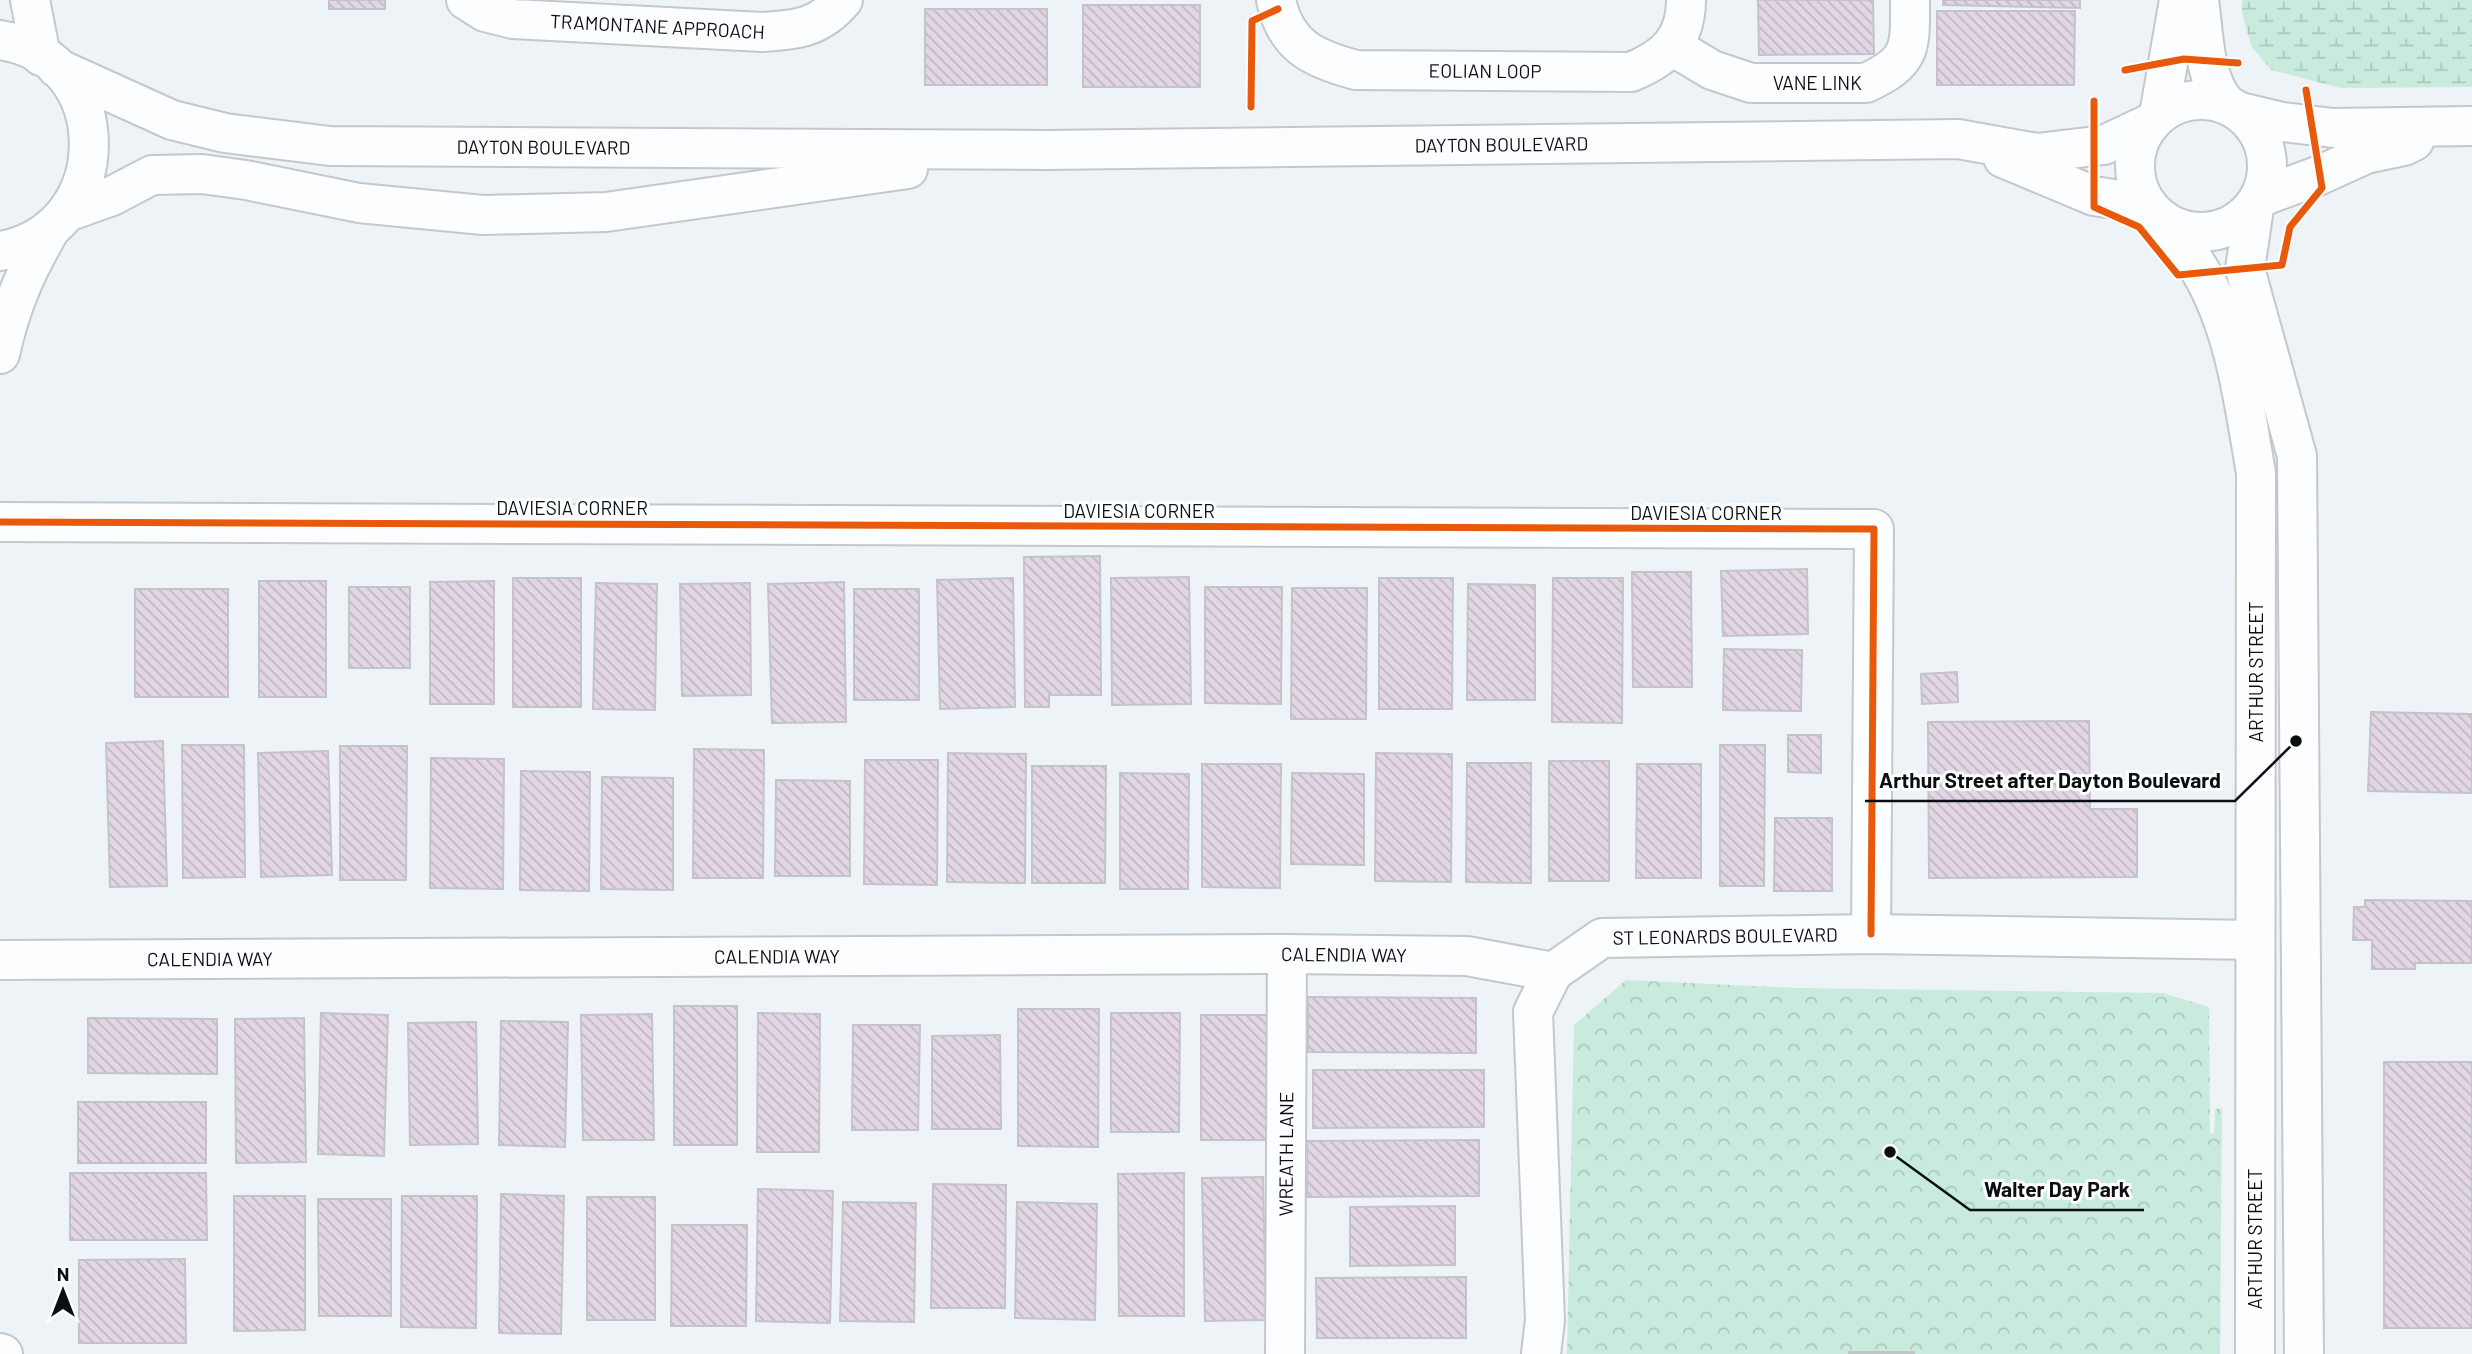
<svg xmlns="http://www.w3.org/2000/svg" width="2472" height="1354" viewBox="0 0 2472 1354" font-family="Barlow,sans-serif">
  <defs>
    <pattern id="forest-crowns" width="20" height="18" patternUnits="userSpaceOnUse" patternTransform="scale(1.75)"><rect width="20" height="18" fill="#c8ebdd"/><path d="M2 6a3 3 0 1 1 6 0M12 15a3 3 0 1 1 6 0" fill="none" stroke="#abc8bd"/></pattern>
    <pattern id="wetland-marsh" width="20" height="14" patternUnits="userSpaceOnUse" patternTransform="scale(1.75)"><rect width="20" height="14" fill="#c8ebdd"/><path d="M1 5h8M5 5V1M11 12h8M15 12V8" fill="none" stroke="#abc8bd"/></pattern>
    <pattern id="building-back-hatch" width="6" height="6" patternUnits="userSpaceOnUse" patternTransform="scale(1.75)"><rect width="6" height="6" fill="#e2d6e5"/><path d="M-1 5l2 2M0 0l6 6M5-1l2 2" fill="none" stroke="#c1b6c3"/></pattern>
  </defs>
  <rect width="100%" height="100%" fill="#eef3f8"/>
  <polygon fill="url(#forest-crowns)" points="1626,980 1798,988 2163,993 2209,1007 2210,1134 2214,1133 2215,1109 2222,1108 2220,1354 1567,1354 1574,1025"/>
  <polygon fill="url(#wetland-marsh)" points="2242,0 2472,0 2472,87 2341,88 2271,70 2251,46 2242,12"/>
  <g fill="url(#building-back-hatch)" stroke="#c3c4c8" stroke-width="2">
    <rect x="329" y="0" width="56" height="9"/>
    <polygon points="1758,0 1873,0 1874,54 1759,55"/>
    <polygon points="1943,0 2080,0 2080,8 1943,5"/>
    <rect x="1083" y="5" width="117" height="82"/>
    <rect x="925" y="9" width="122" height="76"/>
    <polygon points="1937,11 2075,11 2074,85 1937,85"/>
    <polygon points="1100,556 1101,695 1049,695 1049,707 1025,707 1024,557"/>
    <polygon points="1807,569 1808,634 1723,636 1721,571"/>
    <polygon points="1632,572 1691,572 1692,687 1633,687"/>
    <polygon points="1189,577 1191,704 1112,705 1111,578"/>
    <rect x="513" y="578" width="68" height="129"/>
    <polygon points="1013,578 1015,707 940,709 937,580"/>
    <polygon points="1379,578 1453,578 1452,709 1379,709"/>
    <polygon points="1553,578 1623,578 1622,723 1552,722"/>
    <rect x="259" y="581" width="67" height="116"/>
    <polygon points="494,581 494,704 430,704 430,582"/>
    <polygon points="844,582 846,722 772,723 768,584"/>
    <polygon points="596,583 657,584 655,710 593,709"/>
    <polygon points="750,583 751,695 682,696 680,584"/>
    <polygon points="1468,584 1535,585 1535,700 1467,700"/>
    <rect x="349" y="587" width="61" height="81"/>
    <polygon points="1205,587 1282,587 1281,704 1205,703"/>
    <polygon points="1292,588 1367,588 1366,719 1291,719"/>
    <rect x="135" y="589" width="93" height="108"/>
    <rect x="854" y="589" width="65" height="111"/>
    <polygon points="1724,649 1802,650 1801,711 1723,710"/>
    <polygon points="1957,672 1958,702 1922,704 1921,674"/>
    <polygon points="2371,712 2472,714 2472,793 2368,791"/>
    <polygon points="2089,721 2090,809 2137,809 2137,877 1929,878 1928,722"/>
    <polygon points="1788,735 1821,735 1821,773 1788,772"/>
    <polygon points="163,741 167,886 110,887 106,743"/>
    <polygon points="182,745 244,745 245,877 183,878"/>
    <polygon points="1720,745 1765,745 1764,886 1720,886"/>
    <polygon points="340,746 407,746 406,880 340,880"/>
    <polygon points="694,749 764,750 763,878 693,878"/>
    <polygon points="328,751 332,875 261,877 258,753"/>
    <polygon points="948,753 1026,754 1025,883 947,882"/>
    <polygon points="1376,753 1452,754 1451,882 1375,881"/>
    <polygon points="431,758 504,759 503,889 430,888"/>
    <polygon points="865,760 938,760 937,885 864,884"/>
    <rect x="1549" y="761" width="60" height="120"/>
    <polygon points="1467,763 1531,763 1531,883 1466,882"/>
    <polygon points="1202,764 1281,764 1280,888 1202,887"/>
    <polygon points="1637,764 1701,764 1701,878 1636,878"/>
    <polygon points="1032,766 1106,766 1105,883 1032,883"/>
    <polygon points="521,771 590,772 589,891 520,890"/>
    <polygon points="1120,773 1189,774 1188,889 1120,889"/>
    <polygon points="1292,773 1364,774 1364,865 1291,864"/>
    <polygon points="602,777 673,778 673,890 601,889"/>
    <polygon points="776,780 850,781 850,876 775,876"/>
    <polygon points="1775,818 1832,818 1832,891 1774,891"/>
    <polygon points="2365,900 2472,901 2472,963 2415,963 2415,969 2372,969 2372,940 2353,940 2354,907 2365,907"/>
    <polygon points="1308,997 1476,998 1476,1053 1308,1052"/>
    <rect x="674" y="1006" width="63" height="139"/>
    <polygon points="1018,1009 1099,1009 1098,1147 1018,1146"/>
    <polygon points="321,1013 388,1015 384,1156 318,1154"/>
    <polygon points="758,1013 820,1014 819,1152 757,1152"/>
    <polygon points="1111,1013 1180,1013 1179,1132 1111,1132"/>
    <polygon points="652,1014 654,1140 583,1140 581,1015"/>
    <polygon points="1201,1015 1269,1015 1268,1140 1201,1140"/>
    <polygon points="88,1018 217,1019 217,1074 88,1073"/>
    <polygon points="304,1018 306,1162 236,1163 235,1019"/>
    <polygon points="501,1021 568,1022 565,1147 499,1145"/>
    <polygon points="476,1022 478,1144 410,1145 408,1023"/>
    <polygon points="853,1025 920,1025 918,1130 852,1130"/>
    <polygon points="1000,1035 1001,1129 932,1129 932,1036"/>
    <rect x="2384" y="1062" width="88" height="266"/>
    <polygon points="1313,1070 1484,1070 1484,1127 1313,1128"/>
    <rect x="78" y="1102" width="128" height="61"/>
    <polygon points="1479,1140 1479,1196 1307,1197 1307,1141"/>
    <polygon points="70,1173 206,1173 207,1240 70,1240"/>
    <polygon points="1184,1173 1184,1316 1119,1316 1118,1174"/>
    <polygon points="1263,1177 1266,1320 1205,1321 1202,1178"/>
    <polygon points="933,1184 1006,1185 1005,1308 931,1308"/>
    <polygon points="758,1189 833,1191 830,1323 756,1321"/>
    <polygon points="501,1194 564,1196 561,1334 499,1333"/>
    <polygon points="234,1196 305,1196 305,1330 234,1331"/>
    <polygon points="402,1196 477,1196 476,1328 401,1327"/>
    <rect x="587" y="1197" width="68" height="123"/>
    <polygon points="318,1199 391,1199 391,1316 319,1316"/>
    <polygon points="843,1202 916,1203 914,1322 840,1321"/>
    <polygon points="1017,1202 1097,1204 1095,1320 1015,1318"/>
    <polygon points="1455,1206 1455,1265 1350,1266 1350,1207"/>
    <polygon points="672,1225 747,1225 746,1326 671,1326"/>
    <polygon points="185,1259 186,1343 79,1343 79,1260"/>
    <polygon points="1466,1277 1466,1338 1317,1338 1316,1278"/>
    <rect x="1849" y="1352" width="65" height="2"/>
  </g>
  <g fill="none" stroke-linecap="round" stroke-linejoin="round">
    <defs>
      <g id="minor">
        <path id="s1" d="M466,0L485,12L513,19L762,32C797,30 819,28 843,0"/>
        <path id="s2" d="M1276,0C1285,46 1314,59 1356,70L1631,72C1665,58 1686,40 1686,0"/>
        <path id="s3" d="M1672,46L1712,70L1751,83H1866C1913,61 1910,48 1910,0"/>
        <path id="s4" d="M57,68L172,120L225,133L330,146L1046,150L1958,139L2037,153L2104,145L2151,123"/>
        <polyline points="2240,112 2282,122 2333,128 2472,126"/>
        <polyline points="2003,158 2094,196 2147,204"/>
        <polyline points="2261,197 2320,175 2366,154 2404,146 2414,141"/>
        <polyline points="67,212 112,196 152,175 202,174 246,180 359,203 483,215 606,212 908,169"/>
        <polyline points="0,522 1874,529 1871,934"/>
        <path id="s5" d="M0,960L1287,954L1467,956L1553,972"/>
        <polyline points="0,1353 3,1354"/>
        <path id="s6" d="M1285,1354L1287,954"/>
        <path id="s7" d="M1541,1354L1545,1320L1533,1012L1553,972L1602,938L1871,934L2255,940"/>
      </g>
      <g id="tertiary">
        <polyline points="30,0 41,56"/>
        <path d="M2199,0C2204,34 2203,79 2227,105"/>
        <circle cx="2201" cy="166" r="66"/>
        <polyline points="2159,115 2179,0"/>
        <polyline points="2254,208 2245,269 2297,456 2304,1354"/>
        <path d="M2163,220C2176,237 2191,254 2201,272C2236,332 2244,405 2256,473L2255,1354"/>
        <path d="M0,354C11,304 26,271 51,228"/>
      </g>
      <path id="secondary" d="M0,40C119,57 118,231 0,251"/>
    </defs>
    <use href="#minor" stroke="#c4c8cb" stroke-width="42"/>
    <use href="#tertiary" stroke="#c4c8cb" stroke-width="42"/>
    <use href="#secondary" stroke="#c4c8cb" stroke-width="42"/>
    <use href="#minor" stroke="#fcfdfe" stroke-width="38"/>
    <use href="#tertiary" stroke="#fcfdfe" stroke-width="38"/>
    <use href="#secondary" stroke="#fcfdfe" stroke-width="38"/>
    <defs>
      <g id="cycleway">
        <polyline points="2125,70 2184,59 2238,63"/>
        <polyline points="2094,101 2094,207 2139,227 2178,275 2282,265 2290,227 2322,188 2306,90"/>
        <polyline points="1251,107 1252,21 1278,9"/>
        <polyline points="0,522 1874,529 1871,934"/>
      </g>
    </defs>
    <use href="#cycleway" stroke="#fff" stroke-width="11"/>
    <use href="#cycleway" stroke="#e8590c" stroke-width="7"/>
  </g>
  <g text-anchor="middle" stroke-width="6" stroke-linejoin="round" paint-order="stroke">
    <g font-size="19" fill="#0c0f12" stroke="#fff">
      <text dy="7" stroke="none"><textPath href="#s1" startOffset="196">TRAMONTANE APPROACH</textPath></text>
      <text dy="7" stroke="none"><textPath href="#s2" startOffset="243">EOLIAN LOOP</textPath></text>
      <text dy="7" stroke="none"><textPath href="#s3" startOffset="154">VANE LINK</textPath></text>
      <text dy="7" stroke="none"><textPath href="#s4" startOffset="1458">DAYTON BOULEVARD</textPath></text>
      <text dy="7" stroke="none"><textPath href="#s4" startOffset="500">DAYTON BOULEVARD</textPath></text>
      <text x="572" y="515">DAVIESIA CORNER</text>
      <text x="1139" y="518">DAVIESIA CORNER</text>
      <text x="1706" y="520">DAVIESIA CORNER</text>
      <text transform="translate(2256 672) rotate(-90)" y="7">ARTHUR STREET</text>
      <text dy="7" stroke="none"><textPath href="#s7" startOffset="570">ST LEONARDS BOULEVARD</textPath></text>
      <text dy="7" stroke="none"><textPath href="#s5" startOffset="1344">CALENDIA WAY</textPath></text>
      <text dy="7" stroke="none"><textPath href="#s5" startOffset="777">CALENDIA WAY</textPath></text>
      <text dy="7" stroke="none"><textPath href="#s5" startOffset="210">CALENDIA WAY</textPath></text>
      <text dy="7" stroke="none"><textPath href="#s6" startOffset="200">WREATH LANE</textPath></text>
      <text transform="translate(2255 1239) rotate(-90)" y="7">ARTHUR STREET</text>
    </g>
  </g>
  <path fill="none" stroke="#0c0f12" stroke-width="2.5" d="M2296 741L2235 801H1865M1890 1152L1970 1210H2144"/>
  <g fill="#0c0f12" stroke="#fff" stroke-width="2.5">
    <circle cx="2296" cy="741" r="7"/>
    <circle cx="1890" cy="1152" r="7"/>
  </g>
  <g font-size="21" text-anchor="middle" font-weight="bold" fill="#0c0f12" stroke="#fff" stroke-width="6" stroke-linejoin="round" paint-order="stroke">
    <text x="2050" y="788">Arthur Street after Dayton Boulevard</text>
    <text x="2057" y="1197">Walter Day Park</text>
  </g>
  <g transform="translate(63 1291)" stroke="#ffffff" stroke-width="5" paint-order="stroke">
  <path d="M0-5L12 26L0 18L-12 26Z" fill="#0c0f12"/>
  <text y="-10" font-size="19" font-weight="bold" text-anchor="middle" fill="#0c0f12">N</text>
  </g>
</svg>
